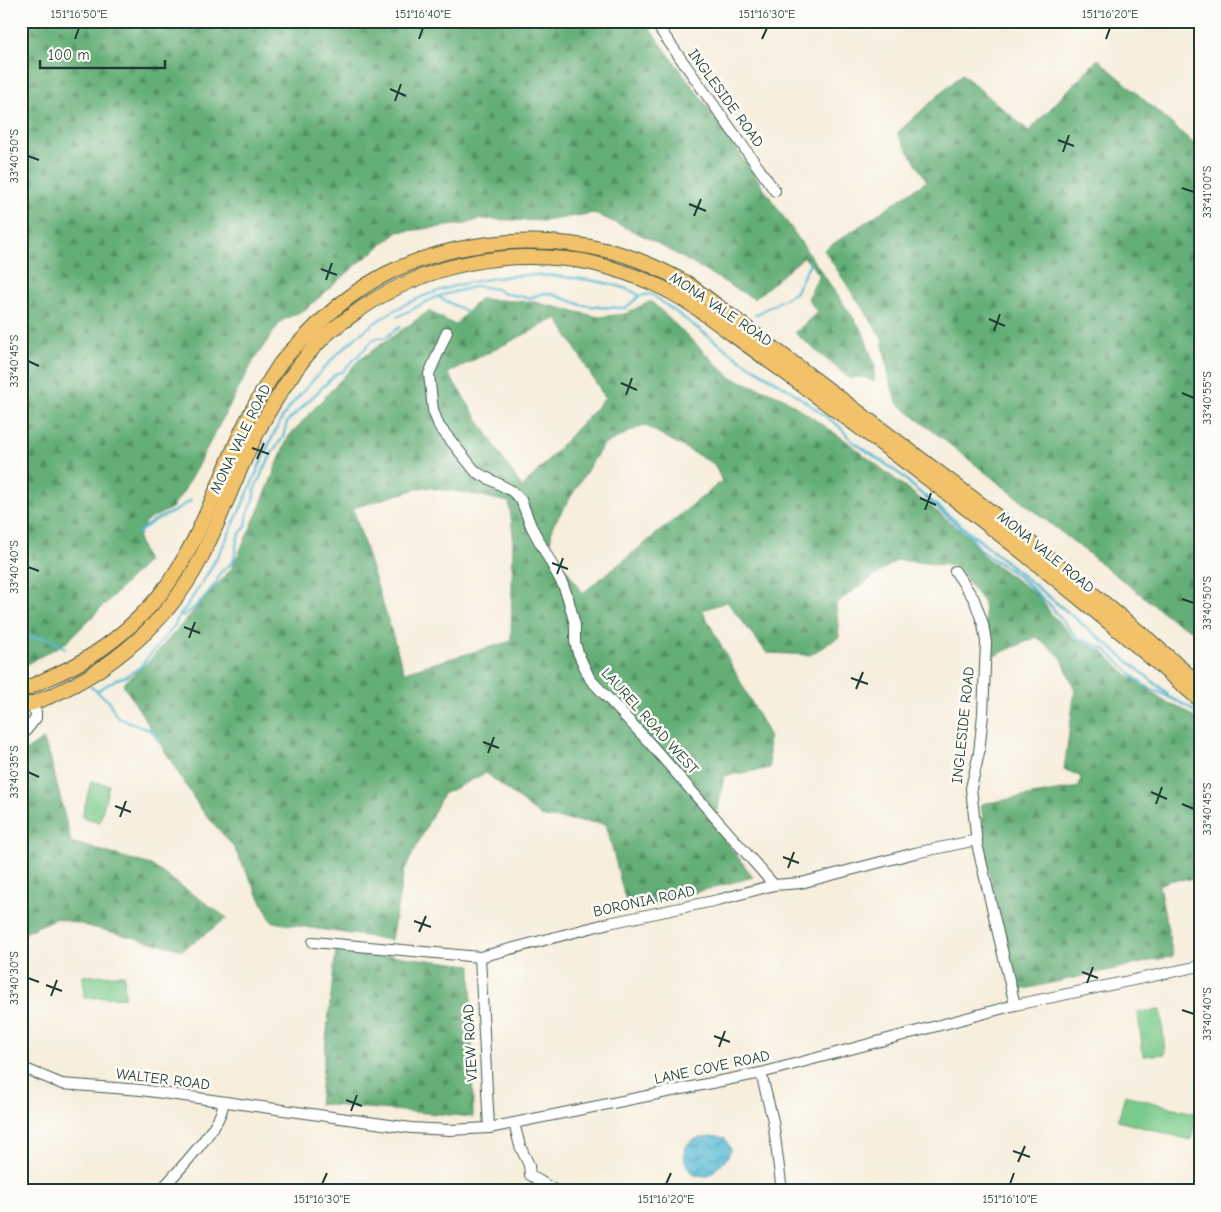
<svg xmlns="http://www.w3.org/2000/svg" width="1221" height="1212" viewBox="0 0 1221 1212" font-family="'Comic Neue',sans-serif">
  <defs>
    <pattern id="forest-firs" width="22" height="20" patternUnits="userSpaceOnUse" patternTransform="scale(1.25)"><rect width="22" height="20" fill="#63ae77"/><path d="M5 1l3.5 6h-7zM16 11l3.5 6h-7z" fill="#518f62"/></pattern>
    <pattern id="water-waves" width="16" height="10" patternUnits="userSpaceOnUse" patternTransform="scale(1.25)"><rect width="16" height="10" fill="#57bad5"/><path d="M0 5q4-4 8 0t8 0" fill="none" stroke="#4798ae"/></pattern>
  </defs>
  <rect width="100%" height="100%" fill="#fdfcf7"/>
  <filter id="ink" filterUnits="userSpaceOnUse"><feTurbulence type="fractalNoise" baseFrequency=".02" numOctaves="2"/><feDisplacementMap in="SourceGraphic" scale="10" xChannelSelector="R" yChannelSelector="G"/><feConvolveMatrix kernelMatrix="1 2 1 2 8 2 1 2 1" color-interpolation-filters="sRGB"/></filter>
  <filter id="wash" filterUnits="userSpaceOnUse"><feTurbulence type="fractalNoise" baseFrequency=".0096" numOctaves="4" result="noise"/><feDisplacementMap in="SourceGraphic" scale="20" xChannelSelector="R" yChannelSelector="G"/><feGaussianBlur stdDeviation="1.12" result="paint"/><feColorMatrix in="noise" values="0 0 0 0 0 0 0 0 0 0 0 0 0 0 0 0 0 1.4 0 .05"/><feComposite in="paint" operator="in"/></filter>
  <g filter="url(#wash)">
    <rect width="100%" height="100%" fill="#f7eedc"/>
    <g fill="url(#forest-firs)" stroke="#417656" fill-rule="evenodd">
      <polygon points="21,21 644,21 704,102 863,332 875,366 874,382 863,377 849,378 795,333 817,312 808,299 819,274 804,257 754,299 650,239 594,213 545,221 480,219 465,224 398,232 354,267 306,309 281,321 254,360 185,489 172,508 146,521 138,538 147,562 67,642 21,667"/>
      <polygon points="1098,59 1200,149 1200,635 1173,620 897,403 889,378 882,338 824,250 927,181 897,133 962,74 1029,131"/>
      <path d="M479,299L534,302L599,317L625,314L651,301L730,377L782,397L845,440L968,536L982,555L1040,597L1051,614L1075,639L1102,651L1128,676L1136,679L1166,702L1188,712L1200,724V879L1172,880L1159,885L1173,956L1020,990L988,869L981,804L1079,787L1081,777L1064,769L1075,690L1061,657L1037,637L989,658L984,603L955,566L897,560L836,603L839,637L810,655L767,653L727,602L702,610L768,733L770,768L724,776L715,827L753,877L628,910L606,824L542,817L486,773L443,794L404,871L391,940L272,922L233,846L200,808L123,684L151,659L232,568L259,509L288,437L359,360L429,311L455,325ZM557,318L605,398L522,488L448,373ZM644,425L714,464L722,481L583,593L550,547L552,527L603,445ZM424,487L467,493L509,502L513,533L511,641L404,672L353,508Z"/>
      <polygon points="43,739 50,756 71,842 151,865 227,918 183,950 56,918 21,935 21,754"/>
      <polygon points="336,949 471,965 473,1117 319,1104"/>
    </g>
    <g fill="#7aca8b" stroke="#4c8460">
      <polygon points="91,781 109,785 100,822 82,817"/>
      <polygon points="124,975 125,997 84,998 83,976"/>
      <polygon points="1161,1010 1165,1054 1143,1056 1138,1012"/>
      <polygon points="1125,1095 1197,1114 1191,1140 1118,1121"/>
    </g>
    <path fill="url(#water-waves)" stroke="#3b7c84" d="M711,1136L725,1138L731,1150L725,1161L708,1176L693,1175C685,1166 679,1150 691,1141C696,1138 705,1137 711,1136Z"/>
    <g fill="none" stroke-linecap="round" stroke-linejoin="round">
      <g stroke="#57bad5" stroke-width="2.5">
        <polyline points="438,297 466,311"/>
        <polyline points="755,315 795,293 810,263"/>
        <polyline points="397,317 436,297 477,286 497,289 502,293 529,298 544,293 551,294 582,305 599,307 625,308 640,296 650,294 654,296 738,358 791,391 839,426 851,440 901,475 931,503 970,535 981,551 1017,575 1049,604 1077,638 1105,649 1142,684 1189,707 1200,718"/>
        <polyline points="925,496 1167,693 1168,697"/>
        <polyline points="138,533 153,521 175,511 191,500"/>
        <path d="M181,616C190,615 209,592 215,584C218,581 218,576 220,573C225,567 231,567 234,559C238,546 233,538 246,527L248,512L253,501L255,488L272,453L283,437L287,422L337,373L342,372L374,339L386,337L400,327"/>
        <polyline points="21,630 32,637 48,638 65,648"/>
        <polyline points="91,687 109,701 115,714 119,718 152,731 160,743"/>
        <path d="M97,691L117,679L125,677L139,668L175,625L179,616C185,610 189,602 194,595C215,565 229,534 244,501C257,473 268,442 284,415C292,402 305,390 315,378C372,313 425,285 511,276C540,273 617,279 640,296"/>
      </g>
    </g>
  </g>
  <g filter="url(#ink)">
    <g fill="none" stroke-linecap="round" stroke-linejoin="round">
      <defs>
        <g id="minor">
          <polyline points="654,21 775,191"/>
          <polyline points="447,332 429,374 433,410 439,426 476,472 512,491 521,500 531,526 563,585 568,598 575,625 575,642 578,653 590,679 647,740 774,885"/>
          <polyline points="955,571 974,599 983,624 986,642 983,714 979,753 971,788 977,844 1015,1005"/>
          <polyline points="21,737 36,718 36,712 29,705"/>
          <polyline points="313,942 480,957 609,923 718,900 774,885 801,883 915,853 977,840"/>
          <polyline points="480,957 489,1128"/>
          <polyline points="21,1067 62,1084 141,1090 411,1128 450,1130 489,1128 761,1073 1015,1005 1200,966"/>
          <polyline points="761,1073 773,1121 782,1191"/>
          <polyline points="514,1123 520,1146 529,1165 530,1175 556,1191"/>
          <path d="M160,1191C175,1174 224,1124 223,1103"/>
        </g>
        <g id="highway">
          <path d="M21,691C41,681 62,673 81,662C110,645 138,621 159,596C200,544 218,480 246,422C256,402 268,382 280,364C287,354 298,344 307,335C330,311 358,288 388,273C455,241 536,233 609,251C636,257 662,270 687,283L1011,527L1149,640L1200,685"/>
          <path d="M21,707C95,684 166,628 201,558C224,513 240,462 265,418C282,389 300,360 324,337C331,330 340,324 348,318C411,270 487,250 566,259C576,260 586,261 596,264C615,269 636,276 654,284C682,296 708,316 732,334C761,355 790,376 819,398C950,493 1078,593 1200,700"/>
        </g>
      </defs>
      <use href="#minor" stroke="#3f584d" stroke-width="12"/>
      <use href="#highway" stroke="#3f584d" stroke-width="16"/>
      <use href="#minor" stroke="#fff" stroke-width="10"/>
      <use href="#highway" stroke="#f2c26a" stroke-width="14"/>
    </g>
  </g>
  <path fill="none" stroke="#1f3d34" stroke-width="2" d="M75,39L79,28M419,39L423,28M762,39L767,28M1106,39L1110,28M390,89L406,96M395,101L401,84M1058,140L1074,146M1063,152L1069,135M28,156L39,160M1182,188L1194,192M689,204L706,211M694,216L701,199M321,269L337,275M326,280L332,263M989,319L1005,326M994,331L1000,314M28,361L39,366M621,383L637,390M1182,393L1194,398M626,395L632,378M252,448L269,454M257,459L264,443M920,498L936,505M925,510L931,493M552,563L568,569M28,567L39,571M557,574L563,558M1182,599L1194,603M184,627L200,633M189,638L195,622M851,678L868,684M856,689L863,672M483,742L499,748M488,753L494,737M28,772L39,777M1151,792L1167,799M1156,804L1162,787M1182,804L1194,809M115,806L131,812M120,817L126,801M783,857L799,863M788,868L794,852M414,921L431,927M419,932L426,916M1082,972L1098,978M28,978L39,982M1087,983L1093,967M46,985L62,991M51,996L57,980M1182,1010L1194,1014M714,1036L730,1042M719,1047L725,1031M346,1100L362,1106M351,1111L357,1095M1013,1151L1030,1157M1018,1162L1025,1146M322,1184L327,1173M666,1184L671,1173M1010,1184L1014,1173"/>
  <g text-anchor="middle" stroke-width="5" stroke-linejoin="round" paint-order="stroke">
    <g font-size="15" fill="#1f3d34" stroke="#fdfcf7">
      <text transform="translate(726 98) rotate(54)" y="5">INGLESIDE ROAD</text>
      <text transform="translate(721 309) rotate(34)" y="5">MONA VALE ROAD</text>
      <text transform="translate(240 439) rotate(-64)" y="5">MONA VALE ROAD</text>
      <text transform="translate(1046 552) rotate(39)" y="5">MONA VALE ROAD</text>
      <text transform="translate(650 721) rotate(48)" y="5">LAUREL ROAD WEST</text>
      <text transform="translate(963 725) rotate(-84)" y="5">INGLESIDE ROAD</text>
      <text transform="translate(644 901) rotate(-12)" y="5">BORONIA ROAD</text>
      <text transform="translate(470 1043) rotate(-93)" y="5">VIEW ROAD</text>
      <text transform="translate(712 1067) rotate(-12)" y="5">LANE COVE ROAD</text>
      <text transform="translate(163 1079) rotate(7)" y="5">WALTER ROAD</text>
    </g>
  </g>
  <rect width="1221" height="1212" fill="none" stroke="#fdfcf7" stroke-width="55"/>
  <path d="M40 60v8h125v-8" fill="none" stroke="#1f3d34" stroke-width="2.5"/>
  <text x="48" y="60" font-size="15" fill="#1f3d34" stroke="#fdfcf7" stroke-width="4" paint-order="stroke">100 m</text>
  <rect x="28" y="28" width="1166" height="1156" fill="none" stroke="#1f3d34" stroke-width="2"/>
  <g font-size="12" text-anchor="middle" fill="#1f3d34">
    <text x="79" y="18">151°16'50"E</text>
    <text x="423" y="18">151°16'40"E</text>
    <text x="767" y="18">151°16'30"E</text>
    <text x="1110" y="18">151°16'20"E</text>
    <text transform="translate(14 156) rotate(-90)" y="4">33°40'50"S</text>
    <text transform="translate(1207 192) rotate(-90)" y="4">33°41'00"S</text>
    <text transform="translate(14 361) rotate(-90)" y="4">33°40'45"S</text>
    <text transform="translate(1207 398) rotate(-90)" y="4">33°40'55"S</text>
    <text transform="translate(14 567) rotate(-90)" y="4">33°40'40"S</text>
    <text transform="translate(1207 603) rotate(-90)" y="4">33°40'50"S</text>
    <text transform="translate(14 772) rotate(-90)" y="4">33°40'35"S</text>
    <text transform="translate(1207 809) rotate(-90)" y="4">33°40'45"S</text>
    <text transform="translate(14 978) rotate(-90)" y="4">33°40'30"S</text>
    <text transform="translate(1207 1014) rotate(-90)" y="4">33°40'40"S</text>
    <text x="322" y="1203">151°16'30"E</text>
    <text x="666" y="1203">151°16'20"E</text>
    <text x="1010" y="1203">151°16'10"E</text>
  </g>
</svg>
